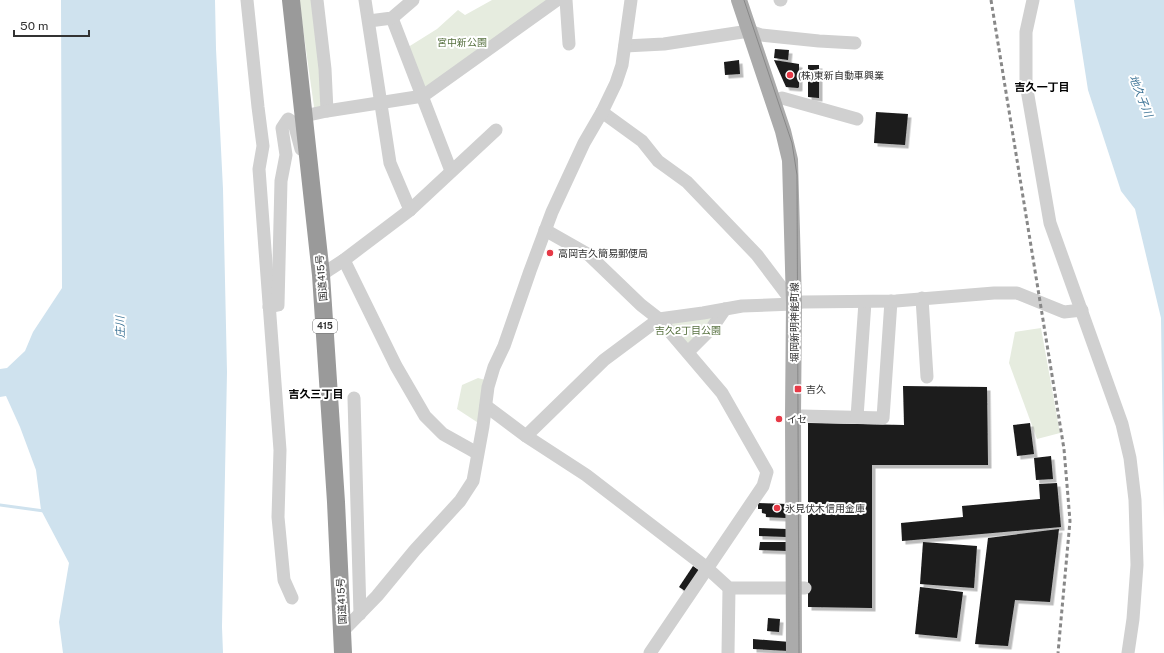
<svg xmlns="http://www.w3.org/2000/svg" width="1164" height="653" viewBox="0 0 1164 653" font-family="'Public Sans','Noto Sans JP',sans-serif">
  <defs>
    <filter id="shadow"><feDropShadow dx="3.5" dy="3.5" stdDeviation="0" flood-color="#0004"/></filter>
  </defs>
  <rect width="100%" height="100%" fill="#fff"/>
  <g fill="#e6ecdf">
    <polygon points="299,0 317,0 327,111 315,114"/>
    <polygon points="492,0 548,0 421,95 405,49 437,29 458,10 465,15"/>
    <polygon points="725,309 688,352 659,319"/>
    <polygon points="1041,328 1060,433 1037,439 1009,363 1015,332"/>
    <polygon points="478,378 489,381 480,424 457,409 462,385"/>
  </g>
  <g fill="#cfe2ee">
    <polygon points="61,0 215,0 216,49 223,189 227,372 222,627 223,653 63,653 59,622 69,563 41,510 36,470 20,427 6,396 0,397 0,369 7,368 25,351 33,332 62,288"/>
    <polygon points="1074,0 1164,0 1164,520 1161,318 1135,209 1121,191 1088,90"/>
  </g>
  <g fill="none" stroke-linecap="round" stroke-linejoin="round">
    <polyline stroke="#cfe2ee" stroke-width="3" points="0,505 44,511"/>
  </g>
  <g fill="#1a1a1a" filter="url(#shadow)">
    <polygon points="775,49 789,50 788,60 774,58"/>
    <polygon points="739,60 740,74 725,75 724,62"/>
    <polygon points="774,60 799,64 799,87 798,88 786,87"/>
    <polygon points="808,65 819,65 819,98 808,97"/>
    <polygon points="876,112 908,114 905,145 874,143"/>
    <polygon points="903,386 987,387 988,465 872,465 872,608 808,607 808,423 904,425"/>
    <polygon points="1030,423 1034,454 1017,456 1013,425"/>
    <polygon points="1051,456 1053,479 1036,480 1034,458"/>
    <polygon points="1057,483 1061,527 902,541 901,523 963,517 962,506 1040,499 1039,484"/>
    <polygon points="758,503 787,504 786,518 766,517 766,514 762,513 762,509 758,509"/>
    <polygon points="759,528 787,529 787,537 759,536"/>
    <polygon points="1059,529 1050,602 1015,600 1008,646 975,644 988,538"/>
    <polygon points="760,542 788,542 788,551 759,550"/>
    <polygon points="923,542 977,546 974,588 920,584"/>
    <polygon points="693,566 700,571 685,591 679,587"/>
    <polygon points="920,587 963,592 957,638 915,634"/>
    <polygon points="768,618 780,619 779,632 767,631"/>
    <polygon points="753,639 790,642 789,651 753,649"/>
  </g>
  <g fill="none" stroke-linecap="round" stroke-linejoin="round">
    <g stroke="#d0d0d0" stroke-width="13">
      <polyline points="247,0 258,107 263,146 259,169 280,450 278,517 284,580 292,598"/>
      <polyline points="317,0 325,69 327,111"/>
      <polyline points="365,0 390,163 410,210"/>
      <polyline points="566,0 569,44"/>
      <polyline points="780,0 781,0"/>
      <polyline points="1033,0 1026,32 1026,84 1050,223 1122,424 1130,458 1135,500 1137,565 1133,619 1128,653"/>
      <polyline points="392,18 451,171"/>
      <polyline points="369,21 392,18 413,0"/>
      <polyline points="625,46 664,44 749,31 761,35 819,41 855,43"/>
      <polyline points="782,98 857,119"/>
      <polyline points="602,112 642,141 658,161 687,182 757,255 794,304"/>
      <polyline points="304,116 327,111 423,96 557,0"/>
      <polyline points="545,230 589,255 641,305 659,319 722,393 767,472 763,486 650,653"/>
      <polyline points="344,260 396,366 425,416 443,434 477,453"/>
      <polyline points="321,275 344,260 410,210 496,130"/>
      <polyline points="922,298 927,377"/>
      <polyline points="269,307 278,305 281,181 286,155 282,128 288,119 294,123 301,149"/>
      <polyline points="688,352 712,328 725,309"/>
      <polyline points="354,398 360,614"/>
      <polyline points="486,406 526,436 586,475 707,568 729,588 805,588"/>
      <polyline points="802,416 883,418 891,301"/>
      <polyline points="857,417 865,302"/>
      <polyline points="526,436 604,360 659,319 703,313 742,306 794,304 803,302 896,301 994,293 1017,293 1064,312 1082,310"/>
      <polyline points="342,632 377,596 415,550 460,501 473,481 483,426 488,387 494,367 504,346 530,271 552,212 584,143 602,112 616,83 622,65 631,0"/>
      <polyline points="728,653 729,588"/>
    </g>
    <polyline stroke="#ababab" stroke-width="16" points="739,0 783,131 790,160 794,304 793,415 794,653"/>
    <polyline stroke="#9a9a9a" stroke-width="18" points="291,0 321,275 336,502 343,653"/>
    <polyline stroke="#888" stroke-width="1" points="744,0 792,143 797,175 799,653"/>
    <polyline stroke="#888" stroke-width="3" stroke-dasharray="4 3" stroke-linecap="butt" points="991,0 1064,449 1070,521 1058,653"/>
  </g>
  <g fill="#e63946" stroke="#fff" stroke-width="1.5">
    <circle cx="790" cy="75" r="4"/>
    <circle cx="550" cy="253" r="4"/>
    <rect x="794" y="385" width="8" height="8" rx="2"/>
    <circle cx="779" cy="419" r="4"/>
    <circle cx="777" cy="508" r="4"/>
  </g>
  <g text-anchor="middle" stroke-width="4" stroke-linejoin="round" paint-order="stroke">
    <rect fill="#fff" stroke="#707070" stroke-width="1" x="313" y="319" width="24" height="14" rx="3"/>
    <g font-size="9" font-weight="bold" fill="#333">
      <text x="325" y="329">415</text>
    </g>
    <g font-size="10" fill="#56703f" stroke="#fff">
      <text x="462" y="46">宮中新公園</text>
      <text x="688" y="334">吉久2丁目公園</text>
    </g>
    <g font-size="10" fill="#333" stroke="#fff" text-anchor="start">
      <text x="798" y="79">(株)東新自動車興業</text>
      <text x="558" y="257">高岡吉久簡易郵便局</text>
      <text x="806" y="393">吉久</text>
      <text x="787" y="423">イセ</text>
      <text x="785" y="512">氷見伏木信用金庫</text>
    </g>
    <g font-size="10" fill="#333" stroke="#fff">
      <text transform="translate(321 278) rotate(-95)" y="4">国道415号</text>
      <text transform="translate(794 322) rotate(-90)" y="4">堀岡新明神能町線</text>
      <text transform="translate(341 601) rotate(-93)" y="4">国道415号</text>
    </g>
    <g font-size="11" font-weight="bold" fill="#000" stroke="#fff">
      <text x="1042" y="91">吉久一丁目</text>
      <text x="316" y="398">吉久三丁目</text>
    </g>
    <g font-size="11" font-style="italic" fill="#3f7597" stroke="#fff">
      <text transform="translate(1141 96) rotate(68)" y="4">地久子川</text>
      <text transform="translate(120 327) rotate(-91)" y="4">庄川</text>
    </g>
  </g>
  <path d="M14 30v6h75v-6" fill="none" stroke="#333333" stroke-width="2"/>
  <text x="20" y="30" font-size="12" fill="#333333" stroke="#ffffff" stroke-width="3" paint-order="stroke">50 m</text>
</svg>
